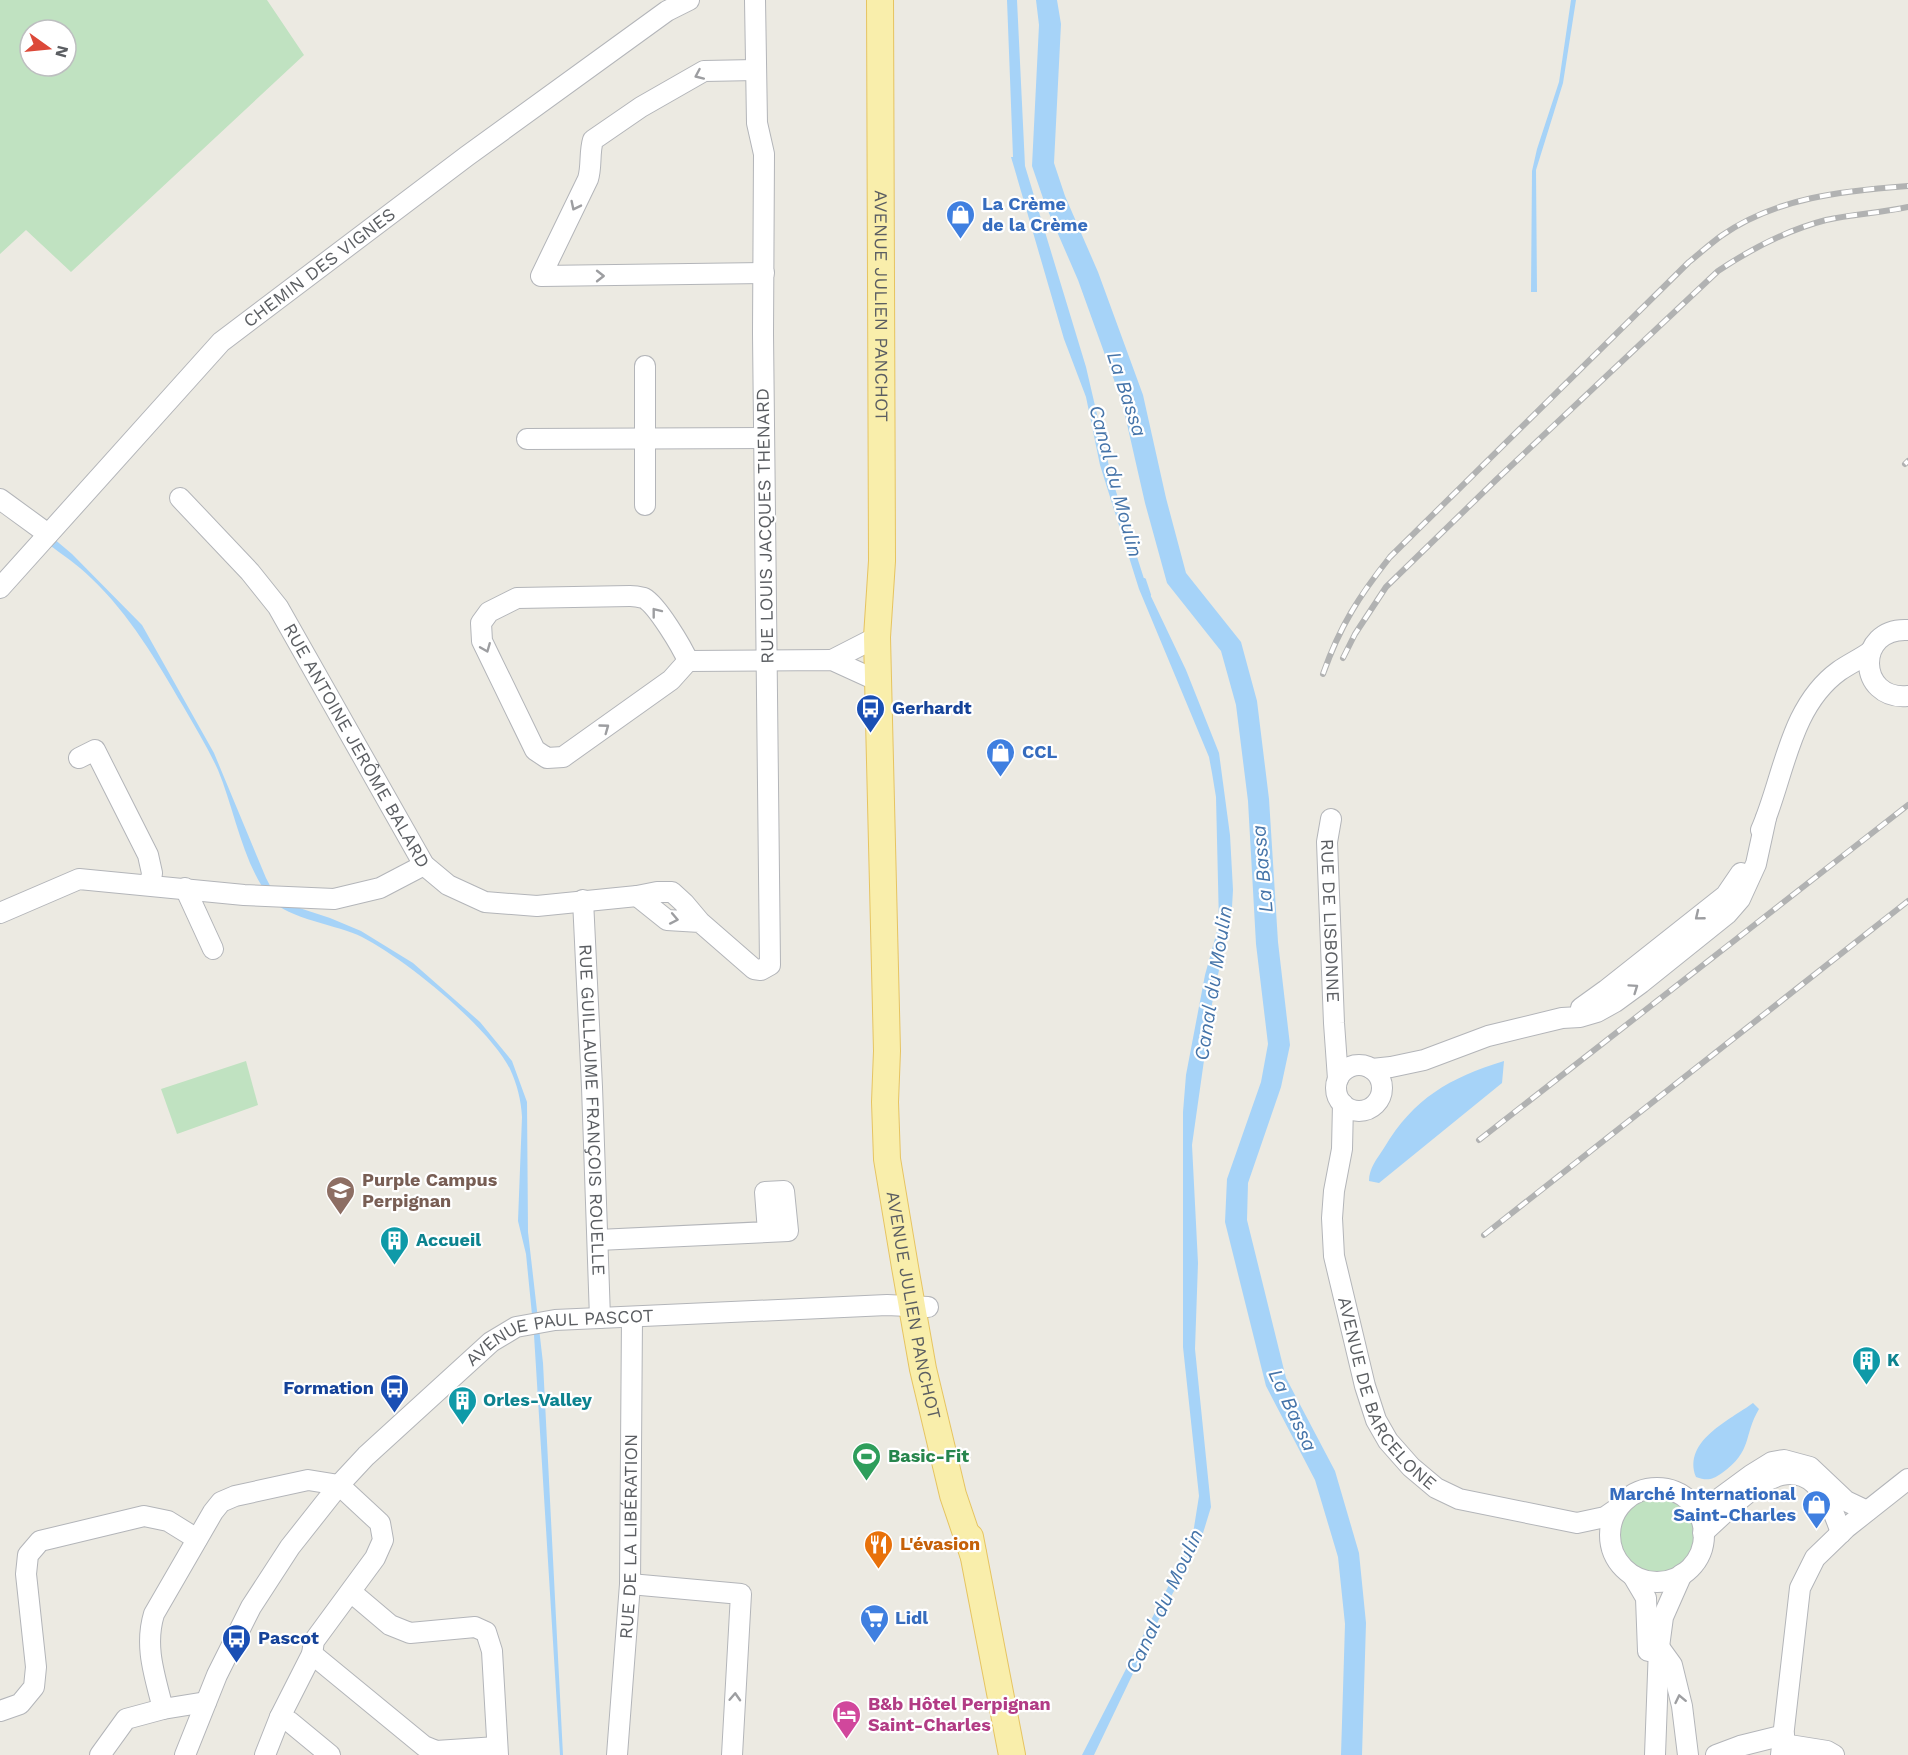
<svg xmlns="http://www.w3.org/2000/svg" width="1908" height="1755" viewBox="0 0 1908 1755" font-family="'Work Sans',sans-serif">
  <rect width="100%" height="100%" fill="#eceae2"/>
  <g fill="#c0e2c1" fill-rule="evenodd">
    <path d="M0,0H267L304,55L71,272L26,230L0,254ZM30,30H66V66H30Z"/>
    <polygon points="246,1061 258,1105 177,1134 161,1089"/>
    <circle cx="1657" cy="1535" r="38"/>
  </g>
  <g fill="#a6d3f8">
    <polygon points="1007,0 1017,0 1025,166 1086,367 1112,479 1147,588 1186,670 1219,753 1230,835 1233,890 1232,907 1212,1004 1192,1145 1198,1263 1195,1349 1211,1507 1200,1543 1161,1615 1094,1755 1082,1755 1192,1540 1199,1496 1183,1347 1183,1112 1186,1075 1205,975 1219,924 1216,797 1212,773 1209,757 1139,589 1100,465 1086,397 1064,339 1014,167 1011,157 1013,157"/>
    <polygon points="1036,0 1057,0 1061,24 1054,163 1065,196 1098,272 1143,395 1166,498 1186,573 1241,642 1257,701 1269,799 1278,942 1290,1045 1281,1087 1248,1183 1247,1220 1286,1378 1335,1471 1359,1553 1366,1623 1362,1755 1341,1755 1345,1624 1338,1557 1315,1480 1266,1386 1225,1222 1227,1179 1261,1082 1268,1044 1256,944 1248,801 1236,705 1221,651 1167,583 1145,503 1122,402 1078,280 1045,204 1032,166 1039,25"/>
    <polygon points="1571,0 1576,0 1563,83 1536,170 1537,292 1531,292 1532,171 1537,149 1559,82"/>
    <path d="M53,538L72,554L142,625L214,753L266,878L278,901L330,918L361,931L413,963L480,1022L512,1061L527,1102L528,1232L543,1363L563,1755H560L534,1335L526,1254L518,1221L522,1117C521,1100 517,1084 510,1069C488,1026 405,959 362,937C339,925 287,919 271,899C243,865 235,811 218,770C208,748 195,727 183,706C156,660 130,615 91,578C78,565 63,555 48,544Z"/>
    <path d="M1504,1061L1502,1083L1379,1183L1369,1181C1369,1168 1377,1159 1384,1148C1414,1098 1449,1078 1504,1061Z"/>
    <path d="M1753,1403L1759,1409C1743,1436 1753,1451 1722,1473C1712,1480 1707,1481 1696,1477C1682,1441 1730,1420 1753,1403Z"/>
  </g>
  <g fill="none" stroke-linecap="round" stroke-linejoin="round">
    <polyline stroke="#a6d3f8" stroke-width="4" points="1144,580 1149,595"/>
    <defs>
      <g id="minor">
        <path d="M756,70L704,71L641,107L593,140C589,153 592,166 588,179L541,276L764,273"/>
        <polyline points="527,439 764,438"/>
        <path id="s1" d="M180,498L250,572L278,607L424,865L448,885L485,902L537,906L637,896"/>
        <polyline points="0,499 48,534"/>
        <polyline points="645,505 645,366"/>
        <path id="s2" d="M0,588L221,342L467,156L667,11L689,0"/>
        <path d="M1908,630C1855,627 1857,701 1908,696"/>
        <polyline points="832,660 877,637"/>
        <path d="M688,661C682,647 657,605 644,598C640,597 634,596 630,596L517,598L489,612L481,623L482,641L535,750L547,758L563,757L671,680L688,661L832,660L878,681"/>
        <polyline points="79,758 95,750 148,855 152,873 150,885"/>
        <path id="s3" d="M1331,819L1327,842L1334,1023L1338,1079"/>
        <path d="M1761,830C1784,778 1789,707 1839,671C1849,664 1860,659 1870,652"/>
        <polyline points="185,888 213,949"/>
        <path id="s4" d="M583,900L592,1087L600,1318"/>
        <polyline points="0,913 79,879 244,895 334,899 380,888 424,865"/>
        <polyline points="700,922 667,920 637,896 657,892 672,892 684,903 700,922 754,969 761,970 770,965 763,334 764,154 757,123 755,0"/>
        <polyline points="1581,1008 1606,990 1726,895 1741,873"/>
        <circle cx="1359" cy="1088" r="23"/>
        <polyline points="1372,1069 1391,1067 1424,1060 1488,1036 1562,1018 1580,1017 1597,1012 1615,1002 1641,983 1727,914 1740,899 1756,864 1766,818"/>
        <path id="s5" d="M1343,1104L1342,1149L1334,1191L1332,1218L1334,1256L1365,1386L1376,1420L1388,1441L1411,1467L1436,1488L1459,1499L1577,1523L1605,1517L1618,1508"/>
        <polyline points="598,1240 788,1231 784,1191 765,1192 768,1232"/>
        <circle cx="1657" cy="1535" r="47"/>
        <polyline points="1692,1505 1717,1500 1751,1475 1772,1462 1784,1460 1810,1467 1846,1501 1867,1511"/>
        <path d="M1703,1533C1756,1483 1808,1430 1841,1533"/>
        <polyline points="1633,1576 1646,1598 1648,1651"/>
        <polyline points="630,1584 741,1594 732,1755"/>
        <polyline points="351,1592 390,1625 410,1633 475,1627 486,1632 492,1651 498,1755"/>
        <polyline points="1659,1647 1672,1665 1682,1706 1688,1755"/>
        <polyline points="312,1654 424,1746 436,1751 497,1747"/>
        <path d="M206,1702L163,1709C155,1676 144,1647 154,1614L213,1512L221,1502L235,1496L308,1480L339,1485L380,1523L383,1540L375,1558L314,1641L312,1654L280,1717L265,1755"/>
        <polyline points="0,1711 20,1704 34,1687 36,1667 26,1574 28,1555 40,1541 144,1516 168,1521 197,1539"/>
        <polyline points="280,1717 290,1722 330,1755"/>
        <polyline points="1783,1744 1827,1751 1834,1755"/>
        <polyline points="100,1755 126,1719 163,1709"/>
        <path id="s6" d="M185,1755L217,1675L251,1607L290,1547L339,1485L366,1456L491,1342L516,1327L555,1320L887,1305L928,1307"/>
        <path id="s7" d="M617,1755L630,1584L632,1317"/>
        <polyline points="1655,1755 1659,1647 1663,1617 1682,1574"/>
        <polyline points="1716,1755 1740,1746 1784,1735"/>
        <polyline points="1781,1755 1800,1588 1815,1558 1846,1528 1908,1479"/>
      </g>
      <g id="major">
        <path id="s8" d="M880,0L882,561L877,637L887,1051L885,1102L887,1159L905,1267L923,1369L953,1495L973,1554"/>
        <polyline points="970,1537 1012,1755"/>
      </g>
    </defs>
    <use href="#minor" stroke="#b3b5b9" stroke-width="22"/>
    <use href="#major" stroke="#e6c461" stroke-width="28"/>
    <use href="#minor" stroke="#fff" stroke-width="20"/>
    <use href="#major" stroke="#f9eeab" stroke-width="26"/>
    <defs>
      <g id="rail">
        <polyline points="1905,464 1908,461"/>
        <path d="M1343,658L1355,634L1386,587L1496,480L1718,271C1751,249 1787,230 1826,220C1853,214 1881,213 1908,207"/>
        <path d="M1323,674C1340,626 1359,596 1390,557L1689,262C1699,254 1710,244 1721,236C1777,197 1843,191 1908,186"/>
        <polyline points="1479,1140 1908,805"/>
        <polyline points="1484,1235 1908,901"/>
      </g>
    </defs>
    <use href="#rail" stroke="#b1b2b2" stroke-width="6"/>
    <use href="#rail" stroke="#fff" stroke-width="4" stroke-dasharray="11" stroke-linecap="butt"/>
  </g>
  <defs><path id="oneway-chevron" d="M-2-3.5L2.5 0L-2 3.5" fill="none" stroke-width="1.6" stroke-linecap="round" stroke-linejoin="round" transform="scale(1.5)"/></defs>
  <g stroke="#9d9ea1">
    <use href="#oneway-chevron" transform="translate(699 75) rotate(156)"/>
    <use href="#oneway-chevron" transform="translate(575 206) rotate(116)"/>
    <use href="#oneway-chevron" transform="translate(600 276)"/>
    <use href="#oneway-chevron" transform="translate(656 612) rotate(-128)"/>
    <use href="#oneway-chevron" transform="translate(486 648) rotate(68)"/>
    <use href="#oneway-chevron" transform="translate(605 728) rotate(-36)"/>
    <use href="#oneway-chevron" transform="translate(1699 916) rotate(141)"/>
    <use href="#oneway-chevron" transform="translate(674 919) rotate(11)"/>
    <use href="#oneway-chevron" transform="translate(1634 988) rotate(-35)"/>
    <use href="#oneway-chevron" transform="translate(735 1697) rotate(-87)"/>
    <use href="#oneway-chevron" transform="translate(1680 1699) rotate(-102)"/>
  </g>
  <defs>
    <symbol id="shop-pin" viewBox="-11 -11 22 30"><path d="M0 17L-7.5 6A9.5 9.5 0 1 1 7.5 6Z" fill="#3f7fe0" stroke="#fff"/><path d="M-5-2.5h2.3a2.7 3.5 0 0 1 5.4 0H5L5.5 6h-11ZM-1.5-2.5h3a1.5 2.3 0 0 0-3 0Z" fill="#fff"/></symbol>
    <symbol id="bus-pin" viewBox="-11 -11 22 30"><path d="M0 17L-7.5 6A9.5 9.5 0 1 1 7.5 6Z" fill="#1a4fb4" stroke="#fff"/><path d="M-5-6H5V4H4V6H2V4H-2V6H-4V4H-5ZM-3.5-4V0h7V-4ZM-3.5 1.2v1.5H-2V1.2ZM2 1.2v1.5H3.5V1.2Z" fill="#fff"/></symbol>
    <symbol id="university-pin" viewBox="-11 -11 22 30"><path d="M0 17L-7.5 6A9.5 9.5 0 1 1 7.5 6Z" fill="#8d6e63" stroke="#fff"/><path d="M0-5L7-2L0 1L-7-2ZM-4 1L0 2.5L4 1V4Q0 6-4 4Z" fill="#fff"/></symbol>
    <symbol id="building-pin" viewBox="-11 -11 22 30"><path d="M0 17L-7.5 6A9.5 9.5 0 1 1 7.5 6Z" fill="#0f9aa8" stroke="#fff"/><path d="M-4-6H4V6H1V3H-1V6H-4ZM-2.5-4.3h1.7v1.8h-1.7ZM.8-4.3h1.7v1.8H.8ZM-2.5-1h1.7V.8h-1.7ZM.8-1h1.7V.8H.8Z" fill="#fff"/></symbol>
    <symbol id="stadium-pin" viewBox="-11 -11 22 30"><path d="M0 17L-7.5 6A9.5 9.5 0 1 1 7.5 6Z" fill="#2e9e5b" stroke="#fff"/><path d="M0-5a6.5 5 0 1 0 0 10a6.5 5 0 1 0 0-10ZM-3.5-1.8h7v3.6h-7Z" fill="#fff"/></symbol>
    <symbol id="restaurant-pin" viewBox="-11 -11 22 30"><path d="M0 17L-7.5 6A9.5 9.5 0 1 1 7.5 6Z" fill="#e8710a" stroke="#fff"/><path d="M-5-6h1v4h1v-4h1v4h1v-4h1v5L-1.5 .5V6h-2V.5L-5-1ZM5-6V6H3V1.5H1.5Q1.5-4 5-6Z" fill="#fff"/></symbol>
    <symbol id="supermarket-pin" viewBox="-11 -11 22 30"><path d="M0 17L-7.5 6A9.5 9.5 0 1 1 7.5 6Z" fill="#3f7fe0" stroke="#fff"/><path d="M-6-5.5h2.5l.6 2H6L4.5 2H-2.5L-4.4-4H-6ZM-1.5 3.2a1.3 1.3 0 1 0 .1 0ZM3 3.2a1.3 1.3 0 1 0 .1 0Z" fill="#fff"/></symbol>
    <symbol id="hotel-pin" viewBox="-11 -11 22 30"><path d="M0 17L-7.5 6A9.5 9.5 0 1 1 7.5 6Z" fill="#d1479c" stroke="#fff"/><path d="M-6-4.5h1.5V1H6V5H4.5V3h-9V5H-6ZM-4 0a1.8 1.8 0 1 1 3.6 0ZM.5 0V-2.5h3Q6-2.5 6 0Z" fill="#fff"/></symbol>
  </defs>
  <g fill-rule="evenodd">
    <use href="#shop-pin" x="944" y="198" width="33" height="45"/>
    <use href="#bus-pin" x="854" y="692" width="33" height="45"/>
    <use href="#shop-pin" x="984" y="736" width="33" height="45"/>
    <use href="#university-pin" x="324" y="1174" width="33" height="45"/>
    <use href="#building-pin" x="378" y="1224" width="33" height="45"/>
    <use href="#building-pin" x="1850" y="1344" width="33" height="45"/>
    <use href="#bus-pin" x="378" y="1372" width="33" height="45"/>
    <use href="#building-pin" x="446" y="1384" width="33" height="45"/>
    <use href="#stadium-pin" x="850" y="1440" width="33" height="45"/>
    <use href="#shop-pin" x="1800" y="1488" width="33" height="45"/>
    <use href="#restaurant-pin" x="862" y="1528" width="33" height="45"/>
    <use href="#supermarket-pin" x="858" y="1602" width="33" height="45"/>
    <use href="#bus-pin" x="220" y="1622" width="33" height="45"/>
    <use href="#hotel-pin" x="830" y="1698" width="33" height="45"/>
  </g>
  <g text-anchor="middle" stroke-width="4.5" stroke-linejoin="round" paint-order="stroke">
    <g font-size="18" font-weight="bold" fill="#366cbe" stroke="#fff" text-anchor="start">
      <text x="982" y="210">La Crème<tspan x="982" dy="21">de la Crème</tspan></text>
      <text x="1022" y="758">CCL</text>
      <text x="1796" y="1500" text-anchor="end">Marché International<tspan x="1796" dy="21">Saint-Charles</tspan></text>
      <text x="895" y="1624">Lidl</text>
    </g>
    <g font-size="18" fill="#5b5e62" stroke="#fff">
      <text dy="6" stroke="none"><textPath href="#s2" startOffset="454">CHEMIN DES VIGNES</textPath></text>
      <text dy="6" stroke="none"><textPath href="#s8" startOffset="306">AVENUE JULIEN PANCHOT</textPath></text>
      <text transform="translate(765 526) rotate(-91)" y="6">RUE LOUIS JACQUES THENARD</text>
      <text dy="6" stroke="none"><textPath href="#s1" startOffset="306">RUE ANTOINE JERÔME BALARD</textPath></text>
      <text dy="6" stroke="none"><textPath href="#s3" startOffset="102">RUE DE LISBONNE</textPath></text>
      <text dy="6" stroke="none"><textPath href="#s4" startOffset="210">RUE GUILLAUME FRANÇOIS ROUELLE</textPath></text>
      <text dy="6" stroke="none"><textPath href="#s8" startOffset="1308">AVENUE JULIEN PANCHOT</textPath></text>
      <text dy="6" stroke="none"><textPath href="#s6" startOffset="590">AVENUE PAUL PASCOT</textPath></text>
      <text dy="6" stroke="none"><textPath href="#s5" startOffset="303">AVENUE DE BARCELONE</textPath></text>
      <text dy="6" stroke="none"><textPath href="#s7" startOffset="219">RUE DE LA LIBÉRATION</textPath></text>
    </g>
    <g font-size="18" font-weight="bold" fill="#164399" stroke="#fff" text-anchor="start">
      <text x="892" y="714">Gerhardt</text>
      <text x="374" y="1394" text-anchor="end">Formation</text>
      <text x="258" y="1644">Pascot</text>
    </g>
    <g font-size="18" font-weight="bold" fill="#785e54" stroke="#fff" text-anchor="start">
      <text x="362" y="1186">Purple Campus<tspan x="362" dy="21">Perpignan</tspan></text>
    </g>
    <g font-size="18" font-weight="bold" fill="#0d838f" stroke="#fff" text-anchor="start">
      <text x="416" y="1246">Accueil</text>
      <text x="1887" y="1366">K</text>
      <text x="483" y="1406">Orles-Valley</text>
    </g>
    <g font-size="18" font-weight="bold" fill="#27864d" stroke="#fff" text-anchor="start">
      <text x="888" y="1462">Basic-Fit</text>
    </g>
    <g font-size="18" font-weight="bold" fill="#c56008" stroke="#fff" text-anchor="start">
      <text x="900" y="1550">L'évasion</text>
    </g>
    <g font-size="18" font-weight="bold" fill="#b23c85" stroke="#fff" text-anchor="start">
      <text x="868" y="1710">B&amp;b Hôtel Perpignan<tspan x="868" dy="21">Saint-Charles</tspan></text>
    </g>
    <g font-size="20" font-style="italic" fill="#4574a9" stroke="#fff">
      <text transform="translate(1127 394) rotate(72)" y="7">La Bassa</text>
      <text transform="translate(1116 481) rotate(75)" y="7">Canal du Moulin</text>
      <text transform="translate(1262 869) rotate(-95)" y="7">La Bassa</text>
      <text transform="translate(1213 983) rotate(-81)" y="7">Canal du Moulin</text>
      <text transform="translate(1293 1410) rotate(65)" y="7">La Bassa</text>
      <text transform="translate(1164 1601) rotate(-65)" y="7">Canal du Moulin</text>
    </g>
  </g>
  <g transform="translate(48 48) rotate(105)"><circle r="28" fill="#ffffff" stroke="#bdbfc0" stroke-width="1.5"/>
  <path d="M0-4.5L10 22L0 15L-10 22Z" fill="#dc4939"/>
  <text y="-9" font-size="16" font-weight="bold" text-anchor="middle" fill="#5b5e62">N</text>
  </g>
</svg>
